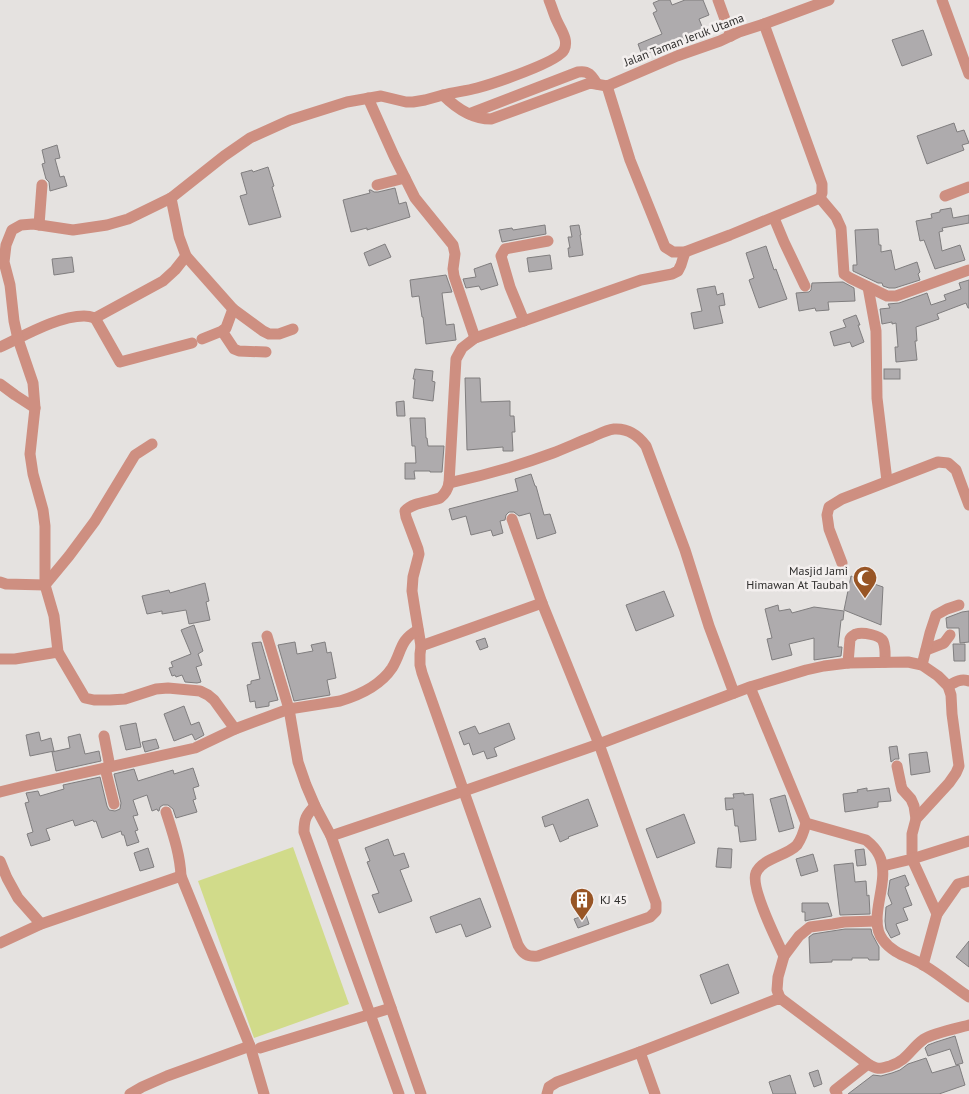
<svg xmlns="http://www.w3.org/2000/svg" width="969" height="1094" viewBox="0 0 969 1094" font-family="'PT Sans',sans-serif">
  <rect width="100%" height="100%" fill="#e5e2e0"/>
  <polygon fill="#d1db8a" points="293,847 349,1004 254,1038 198,881"/>
  <g fill="#aeabad" stroke="#807e7f">
    <polygon points="660,0 670,0 672,5 685,0 703,0 709,15 699,19 703,29 686,36 689,43 668,52 666,46 642,55 638,44 662,34 653,13 657,11 653,3"/>
    <polygon points="923,30 932,55 902,66 892,40"/>
    <polygon points="954,123 957,132 964,130 969,143 962,145 964,150 927,164 917,136"/>
    <polygon points="57,145 60,158 55,159 60,177 64,176 67,186 50,191 49,182 46,179 42,164 45,163 42,150"/>
    <polygon points="268,167 274,186 272,187 281,217 249,225 240,196 247,194 241,173 252,170 253,172"/>
    <polygon points="395,188 399,204 406,202 410,217 367,230 367,228 351,232 343,200 370,193 369,190 371,190 374,192 378,192"/>
    <polygon points="951,208 953,218 969,215 969,223 942,228 943,231 939,232 942,251 960,245 965,260 935,269 924,240 920,241 916,221 932,218 931,214 940,212 940,210"/>
    <polygon points="545,225 546,234 502,242 499,230 512,228 513,230"/>
    <polygon points="579,225 581,235 580,235 583,255 569,257 568,248 570,248 568,237 572,237 570,226"/>
    <polygon points="878,229 879,245 881,245 881,252 891,250 895,270 917,262 920,272 918,274 920,280 895,288 889,288 883,286 882,283 878,283 853,271 853,265 857,265 855,230"/>
    <polygon points="385,244 391,257 369,266 364,253"/>
    <polygon points="766,246 774,270 776,269 787,299 759,308 749,280 754,278 746,253"/>
    <polygon points="550,255 552,269 529,272 527,258"/>
    <polygon points="72,257 74,272 54,275 52,259"/>
    <polygon points="491,263 498,285 481,290 479,286 466,288 463,279 476,277 474,269"/>
    <polygon points="446,275 452,292 442,293 446,325 454,324 456,340 426,344 423,317 422,317 419,296 412,297 410,280"/>
    <polygon points="969,280 969,308 968,308 966,303 937,314 939,319 916,327 917,341 915,341 917,360 896,362 895,347 898,347 896,323 892,324 892,322 882,324 880,309 890,308 888,304 899,303 927,293 931,305 946,300 944,295 961,289 959,283"/>
    <polygon points="843,282 854,288 855,301 828,302 829,310 816,311 815,308 799,311 796,293 809,292 811,290 812,283"/>
    <polygon points="715,286 717,295 723,293 725,305 719,306 723,323 694,329 691,313 702,311 697,289"/>
    <polygon points="856,315 860,325 858,325 864,342 852,347 850,342 834,346 830,332 846,327 843,320"/>
    <polygon points="415,369 433,371 432,381 435,382 433,401 413,398 415,379 413,379"/>
    <rect x="884" y="369" width="16" height="10"/>
    <polygon points="465,378 480,378 481,402 510,401 510,416 514,416 515,432 512,432 513,451 503,451 503,447 467,450"/>
    <polygon points="404,401 405,416 397,416 396,402"/>
    <polygon points="410,418 425,418 426,438 427,438 428,446 444,446 442,472 430,472 430,471 414,471 415,479 405,479 405,463 416,463 415,446 412,446"/>
    <polygon points="531,474 535,486 536,486 544,515 550,514 556,533 537,539 530,513 519,516 514,512 509,512 506,515 505,520 500,521 503,533 493,536 491,530 471,535 466,516 452,520 449,509 518,491 515,479"/>
    <polygon points="851,576 883,587 881,625 844,610"/>
    <polygon points="205,583 209,601 206,602 210,620 189,624 186,610 162,614 162,611 147,614 142,596 169,590 170,593"/>
    <polygon points="664,591 674,616 636,631 626,605"/>
    <polygon points="778,605 779,611 790,609 792,613 814,607 844,611 843,620 841,620 838,647 842,647 841,656 814,660 814,638 789,644 792,655 772,660 767,639 772,638 765,609"/>
    <polygon points="969,611 969,642 960,643 959,628 947,628 946,618 962,612"/>
    <polygon points="194,625 203,651 198,654 202,665 196,667 201,682 197,683 185,682 182,675 176,677 175,675 172,676 169,668 173,667 171,662 191,654 181,630"/>
    <polygon points="485,638 488,647 480,650 476,641"/>
    <polygon points="261,642 278,700 269,702 269,706 256,708 255,701 250,702 247,685 251,684 251,681 260,679 252,643"/>
    <polygon points="295,642 297,654 313,651 311,645 325,642 327,653 331,652 336,678 327,680 330,695 294,701 278,645"/>
    <polygon points="953,644 965,644 965,661 954,661"/>
    <polygon points="184,706 191,725 199,722 204,735 195,740 192,734 174,741 164,714"/>
    <polygon points="136,723 141,747 126,750 120,726"/>
    <polygon points="509,723 515,739 494,748 497,756 487,759 484,751 473,755 469,743 464,745 459,732 475,726 479,734"/>
    <polygon points="39,732 41,741 51,738 54,751 30,756 26,735"/>
    <polygon points="80,734 85,754 99,751 101,761 56,771 52,752 70,748 68,737"/>
    <polygon points="156,739 159,748 145,752 142,742"/>
    <polygon points="897,746 899,759 895,759 891,762 889,747"/>
    <polygon points="927,752 930,772 911,775 909,754"/>
    <polygon points="193,768 199,786 193,788 196,799 193,800 197,812 176,818 173,809 168,805 163,805 160,807 159,811 158,811 157,809 152,811 147,795 133,800 138,815 133,816 138,830 135,831 139,842 127,846 124,835 122,835 121,831 102,838 96,821 94,822 93,820 75,826 73,820 46,829 50,840 31,846 27,834 33,832 25,803 29,802 26,793 38,791 40,796 64,789 63,785 100,777 107,806 109,810 115,811 120,809 121,803 114,774 134,769 138,781 173,770 174,774"/>
    <polygon points="867,788 867,791 889,788 891,801 878,802 878,807 845,812 843,794 858,792 857,790"/>
    <polygon points="744,793 744,795 753,794 756,840 740,842 738,826 735,826 733,809 726,810 725,798 734,798 733,794"/>
    <polygon points="785,795 794,828 779,832 770,799"/>
    <polygon points="588,799 598,826 568,837 569,838 560,842 553,824 545,827 542,817"/>
    <polygon points="684,814 695,843 657,858 646,829"/>
    <polygon points="388,839 394,856 404,853 409,867 400,870 412,901 379,913 372,895 379,893 367,862 370,861 365,848"/>
    <polygon points="148,848 154,867 140,871 134,853"/>
    <polygon points="718,848 732,849 731,868 716,867"/>
    <polygon points="864,849 866,865 857,866 855,850"/>
    <polygon points="813,854 818,871 801,876 796,859"/>
    <polygon points="853,863 855,882 866,881 867,896 869,895 870,914 840,915 834,865"/>
    <polygon points="905,875 909,885 905,887 912,905 903,908 908,920 896,924 900,934 891,938 886,929 885,921 886,907 892,904 888,894 890,880"/>
    <polygon points="480,898 491,927 466,937 461,924 436,933 430,917"/>
    <polygon points="802,903 828,903 832,916 809,920 805,921 805,912 802,912"/>
    <polygon points="586,915 589,924 578,928 574,919"/>
    <polygon points="845,929 871,929 872,934 879,947 879,960 869,960 868,958 852,958 852,960 832,960 832,962 810,963 809,937 813,934"/>
    <polygon points="969,941 969,967 956,957"/>
    <polygon points="728,964 739,993 711,1004 700,975"/>
    <polygon points="955,1036 963,1063 956,1065 950,1049 928,1056 925,1048 928,1045 936,1042"/>
    <polygon points="926,1058 932,1073 959,1065 965,1085 939,1094 848,1094 873,1075 881,1076 892,1073 900,1070 908,1064"/>
    <polygon points="818,1070 822,1084 814,1087 809,1073"/>
    <polygon points="790,1075 796,1094 773,1094 769,1082"/>
  </g>
  <g fill="none" stroke-linecap="round" stroke-linejoin="round">
    <g stroke="#ce8f81" stroke-width="11">
      <polyline points="718,0 731,36"/>
      <polyline points="942,0 969,74"/>
      <polyline points="607,86 630,160 665,247 673,252 685,252 730,235 820,198 822,193 822,184 764,24"/>
      <path d="M443,95C455,92 466,91 477,88C492,84 559,62 564,50C569,40 561,30 557,21C554,15 552,7 549,0"/>
      <polyline points="368,98 394,156 415,198 453,245 455,254 453,269 454,276 475,338"/>
      <path d="M469,114L578,72C589,70 592,76 597,84"/>
      <polyline points="377,185 405,178"/>
      <polyline points="945,196 969,187"/>
      <polyline points="171,198 179,237 186,256 233,309 263,331 269,334 279,334 293,329"/>
      <polyline points="820,198 836,217 841,228 844,274 850,278 887,296 896,296 969,270"/>
      <polyline points="774,218 784,242 805,286"/>
      <polyline points="39,225 42,185"/>
      <polyline points="868,287 876,331 877,398 887,481"/>
      <polyline points="95,318 120,362 192,343"/>
      <polyline points="524,321 510,287 501,256 505,249 548,241"/>
      <polyline points="222,331 234,349 239,351 266,352"/>
      <polyline points="202,339 222,331 226,328 233,309"/>
      <path d="M0,347C24,336 58,316 84,316C87,316 92,317 95,318L163,281L175,270L186,256"/>
      <polyline points="0,384 15,395 35,408"/>
      <path d="M449,483C486,475 518,466 553,453C566,448 579,442 592,437C599,434 606,430 614,429C628,428 638,435 646,446L685,550L709,626L734,693"/>
      <path d="M512,519L542,603L599,744L656,903V911L650,917L538,956C527,957 523,954 518,945L422,673L420,665V654L421,646L415,610L412,591L413,577L419,554L418,549L406,517L405,511C413,502 429,502 440,498C445,494 448,489 449,483L456,359L462,348L475,338L641,280L672,274L678,271L681,265L685,252"/>
      <polyline points="842,563 829,529 827,515 829,507 842,499 938,462 948,463 956,470 969,505"/>
      <polyline points="0,582 6,584 45,585 69,556 95,521 135,455 152,444"/>
      <polyline points="267,636 289,709 298,762 306,785 315,806 331,836 421,1094"/>
      <polyline points="421,646 542,603"/>
      <polyline points="926,650 944,643 950,635"/>
      <polyline points="0,659 15,659 58,652"/>
      <path d="M848,663L850,639C850,638 855,634 856,634C863,632 880,635 883,641C886,648 885,655 885,662"/>
      <polyline points="922,665 930,633 936,615 947,609 959,605"/>
      <path d="M948,686C955,682 961,678 969,681"/>
      <path d="M750,687L806,823L866,840C871,844 876,849 879,855C892,881 866,918 883,940C894,955 911,957 925,966C940,975 954,987 969,997"/>
      <path d="M235,729L214,700L208,695L200,691L168,688L156,689L125,699L110,700H94L85,698L58,652L54,616L45,585V526L43,510L33,474L30,454L35,408L33,383L18,339L14,321L10,285L4,262L6,245L12,230L21,225L33,224L73,230L107,225L128,219L171,198L224,156L250,138L290,120L347,102L381,96L406,102H413L425,100L443,95C456,108 472,119 491,119L590,83L607,86L677,56L720,41L739,32L764,24L829,0"/>
      <polyline points="104,736 110,767"/>
      <polyline points="897,766 901,785 902,789 911,799 914,806 916,819"/>
      <polyline points="105,768 114,804"/>
      <path d="M0,792L24,786L195,748L235,729L289,709L340,701C360,695 380,686 392,668C402,652 399,640 418,630"/>
      <path d="M315,806C306,815 304,819 304,832L399,1094"/>
      <path d="M166,812C173,834 180,854 181,876L250,1046L264,1094"/>
      <polyline points="331,836 464,791 599,744 750,687 806,670 824,666 848,663 908,662 922,665 938,676 948,686 951,695 952,714 959,766 956,773 949,783 916,819 912,834 912,859 883,866"/>
      <polyline points="0,861 7,878 18,898 41,924"/>
      <polyline points="937,914 958,884 969,881"/>
      <polyline points="0,943 41,924 181,876"/>
      <path d="M784,956C777,941 750,887 756,873C762,858 787,856 797,845C802,838 804,831 806,823"/>
      <polyline points="923,965 937,914 912,859 969,841"/>
      <polyline points="780,998 777,990 778,977 784,956 799,936 810,927 833,924 844,922 877,921"/>
      <polyline points="260,1048 391,1008"/>
      <polyline points="640,1052 655,1094"/>
      <polyline points="130,1094 142,1087 167,1076 250,1046"/>
      <path d="M547,1094L549,1087L557,1082L640,1052L780,998L868,1064C878,1070 879,1069 890,1066C908,1060 910,1049 924,1039C933,1033 958,1028 969,1025"/>
      <polyline points="837,1094 835,1090 868,1064"/>
    </g>
  </g>
  <defs>
    <symbol id="mosque-pin" viewBox="-11 -11 22 30"><path d="M0 17L-7.5 6A9.5 9.5 0 1 1 7.5 6Z" fill="#985525" stroke="#f3efee"/><path d="M3.5-4.9A6 6 0 1 0 3.5 4.9A5 5 0 1 1 3.5-4.9Z" fill="#fff"/></symbol>
    <symbol id="building-pin" viewBox="-11 -11 22 30"><path d="M0 17L-7.5 6A9.5 9.5 0 1 1 7.5 6Z" fill="#985525" stroke="#f3efee"/><path d="M-4-6H4V6H1V3H-1V6H-4ZM-2.5-4.3h1.7v1.8h-1.7ZM.8-4.3h1.7v1.8H.8ZM-2.5-1h1.7V.8h-1.7ZM.8-1h1.7V.8H.8Z" fill="#fff"/></symbol>
  </defs>
  <g fill-rule="evenodd">
    <use href="#mosque-pin" x="851" y="564" width="28" height="38"/>
    <use href="#building-pin" x="568" y="886" width="28" height="38"/>
  </g>
  <g text-anchor="middle" stroke-width="5" stroke-linejoin="round" paint-order="stroke">
    <g font-size="12" fill="#2f2e2d" stroke="#f3efee">
      <text transform="translate(684 40) rotate(-21)" y="4">Jalan Taman Jeruk Utama</text>
    </g>
    <g font-size="12" fill="#2f2e2d" stroke="#f3efee" text-anchor="end">
      <text x="848" y="575">Masjid Jami<tspan x="848" dy="14">Himawan At Taubah</tspan></text>
      <text x="600" y="904" text-anchor="start">KJ 45</text>
    </g>
  </g>
</svg>
